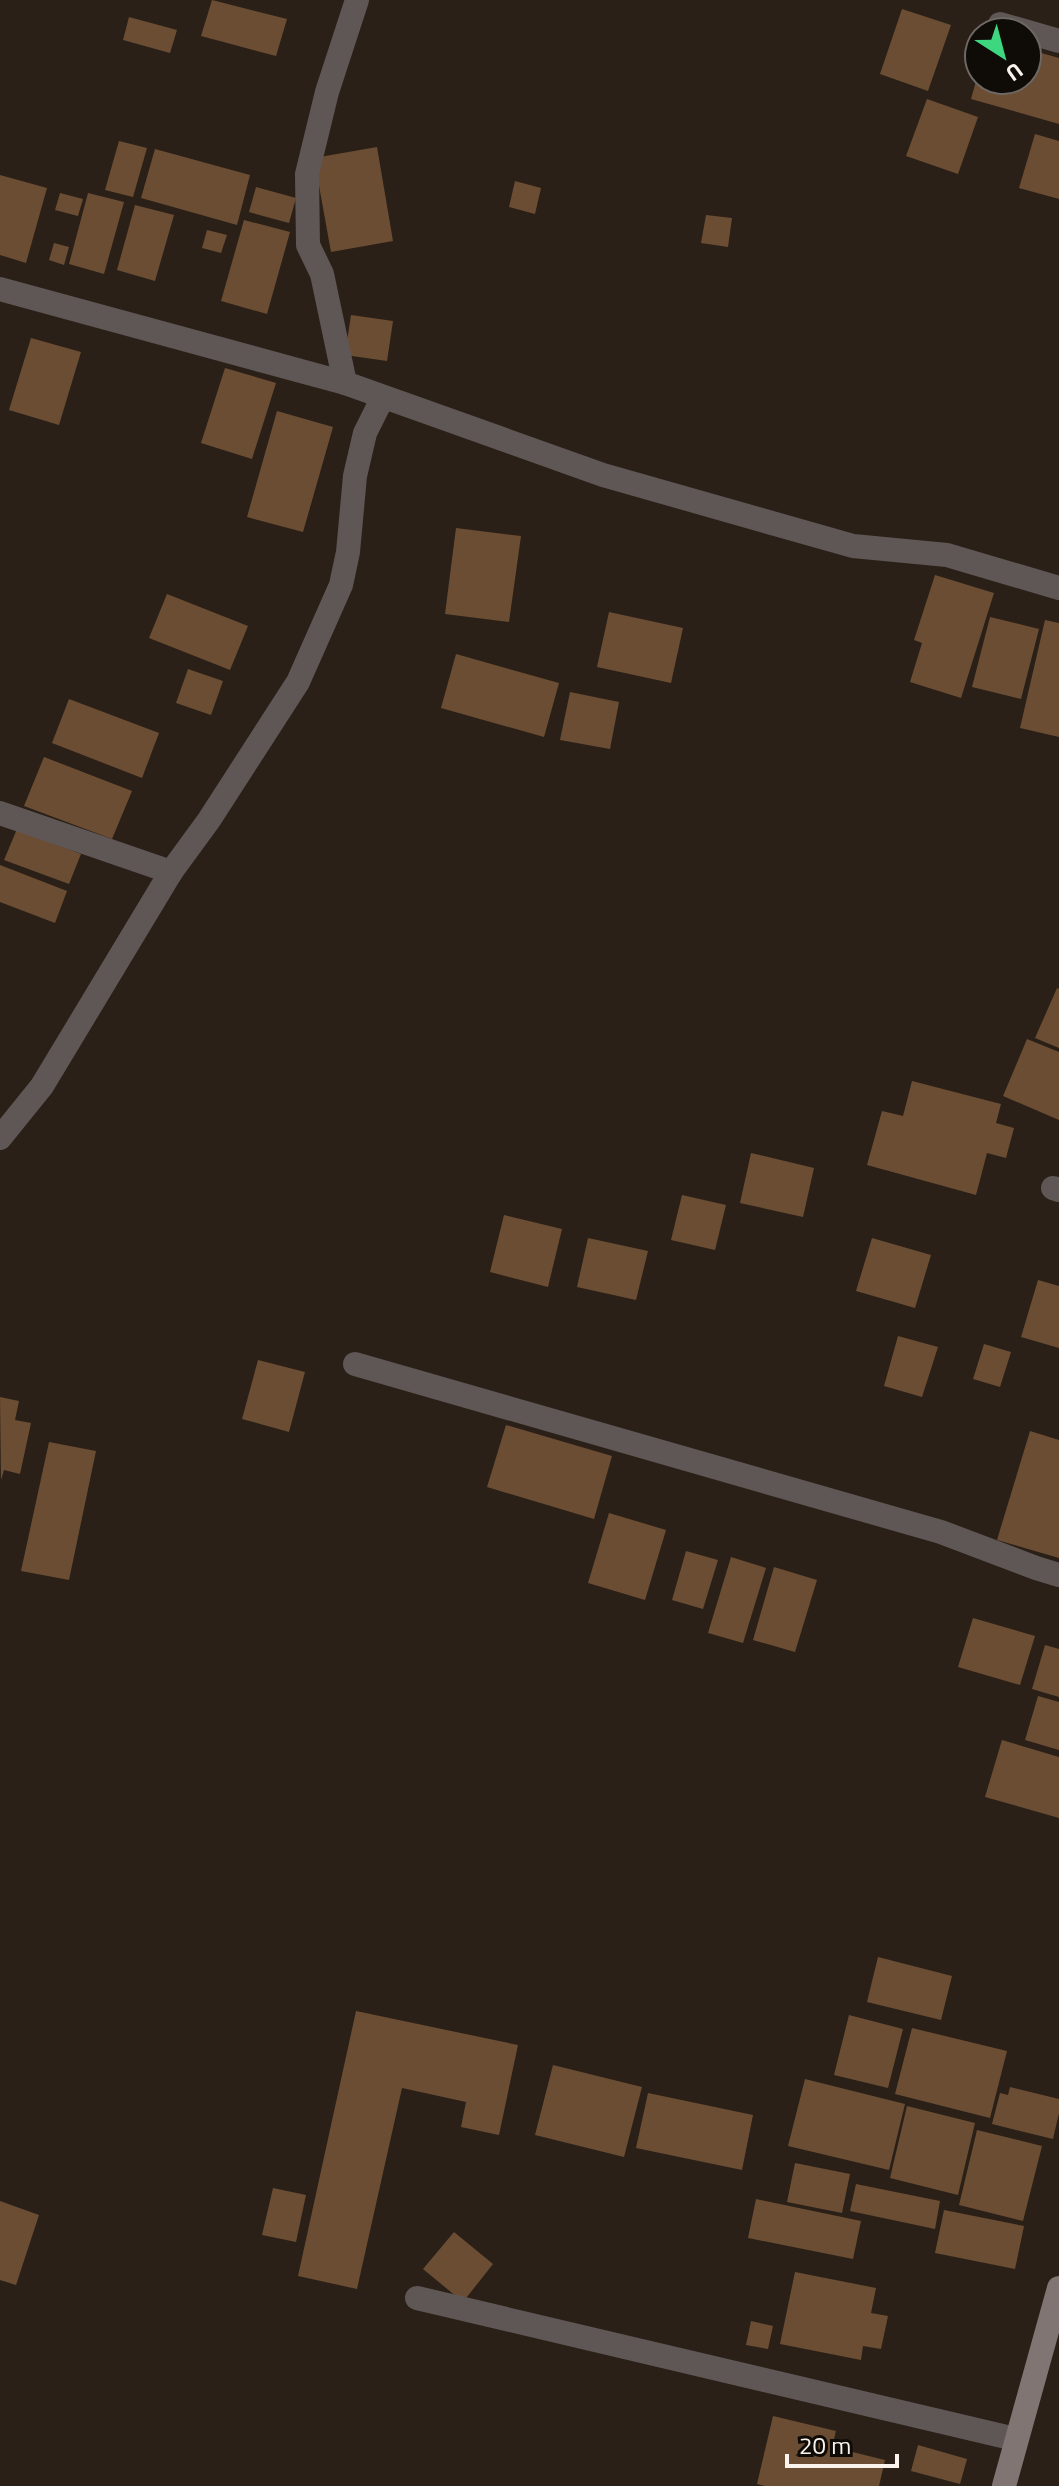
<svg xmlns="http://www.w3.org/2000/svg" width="1059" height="2486" viewBox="0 0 1059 2486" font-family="'Titillium Web',sans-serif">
  <rect width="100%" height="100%" fill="#2a2017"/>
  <g fill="#6b4d33">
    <polygon points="212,0 287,19 276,56 201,36"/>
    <polygon points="902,9 951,25 928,91 880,74"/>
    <polygon points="129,17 177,30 170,53 123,40"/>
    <polygon points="1027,49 1059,58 1059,124 971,99 978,74 979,80 1027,80"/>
    <polygon points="927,99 978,117 958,174 906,156"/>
    <polygon points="1035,134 1059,141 1059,199 1019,188"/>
    <polygon points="119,141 147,148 133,197 105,190"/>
    <polygon points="377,147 393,241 331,252 314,158"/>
    <polygon points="155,149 250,175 237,225 141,198"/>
    <polygon points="0,175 47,188 26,263 0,255"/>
    <polygon points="515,181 541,188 535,214 509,207"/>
    <polygon points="256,187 296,198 289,223 249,212"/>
    <polygon points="60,193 83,199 78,216 55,210"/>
    <polygon points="88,193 124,202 104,274 69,264"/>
    <polygon points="135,205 174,215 155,281 117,270"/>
    <polygon points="706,215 732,218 728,247 701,243"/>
    <polygon points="244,220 290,232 267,314 221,301"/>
    <polygon points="207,230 227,235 221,253 202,248"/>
    <polygon points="54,243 69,247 64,265 49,260"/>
    <polygon points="351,315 393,321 387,361 345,355"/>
    <polygon points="31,338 81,352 59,425 9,410"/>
    <polygon points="225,368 276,383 252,459 201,443"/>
    <polygon points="277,411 333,427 303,532 247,517"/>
    <polygon points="456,528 521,536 509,622 445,614"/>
    <polygon points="935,575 994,593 961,698 910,682 922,643 914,640"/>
    <polygon points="167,594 248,626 230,670 149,638"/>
    <polygon points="609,612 683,628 671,683 597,667"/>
    <polygon points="990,617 1039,629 1021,699 972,687"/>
    <polygon points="1045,620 1059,623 1059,737 1020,728"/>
    <polygon points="456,654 559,683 544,737 441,708"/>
    <polygon points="188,669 223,681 211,715 176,703"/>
    <polygon points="570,692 619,702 610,749 560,740"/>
    <polygon points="69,699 159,733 142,778 52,743"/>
    <polygon points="44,757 132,791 112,839 24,806"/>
    <polygon points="17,829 81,854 69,884 4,860"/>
    <polygon points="0,865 67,891 55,923 0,902"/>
    <polygon points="1057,988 1059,989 1059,1048 1035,1038"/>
    <polygon points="1027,1039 1059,1052 1059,1120 1003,1096"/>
    <polygon points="912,1081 1001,1104 996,1123 1014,1128 1006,1158 987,1153 976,1195 867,1165 882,1111 903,1116"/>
    <polygon points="751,1153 814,1168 803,1217 740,1203"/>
    <polygon points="682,1195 726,1205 715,1250 671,1240"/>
    <polygon points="504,1215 562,1229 548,1287 490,1272"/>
    <polygon points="588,1238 648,1251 636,1300 577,1287"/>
    <polygon points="872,1238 931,1255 915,1308 856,1291"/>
    <polygon points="1038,1280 1059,1286 1059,1348 1021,1337"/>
    <polygon points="898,1336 938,1347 922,1397 884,1386"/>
    <polygon points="984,1344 1011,1352 1000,1387 973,1379"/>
    <polygon points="258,1360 305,1372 289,1432 242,1419"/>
    <polygon points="0,1397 19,1401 15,1420 31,1423 20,1474 4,1470 1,1480"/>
    <polygon points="506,1425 612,1456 594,1519 487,1487"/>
    <polygon points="1030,1431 1059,1440 1059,1558 997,1540"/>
    <polygon points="49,1442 96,1451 69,1580 21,1571"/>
    <polygon points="609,1513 666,1530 645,1600 588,1583"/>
    <polygon points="686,1551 718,1560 703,1609 672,1600"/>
    <polygon points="731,1557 766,1568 743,1643 708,1633"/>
    <polygon points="774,1567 817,1580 795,1652 753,1640"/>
    <polygon points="973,1618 1035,1636 1020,1685 958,1667"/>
    <polygon points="1045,1645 1059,1649 1059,1697 1032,1689"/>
    <polygon points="1038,1696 1059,1702 1059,1750 1025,1740"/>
    <polygon points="1002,1740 1059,1757 1059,1818 985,1797"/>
    <polygon points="878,1957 952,1976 941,2020 867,2002"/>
    <polygon points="356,2011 518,2045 499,2135 461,2127 466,2102 402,2088 357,2289 298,2276"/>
    <polygon points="849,2015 903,2029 888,2088 834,2075"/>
    <polygon points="912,2028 1007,2051 990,2118 895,2094"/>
    <polygon points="553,2065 642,2087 624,2157 535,2135"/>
    <polygon points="805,2079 905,2104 889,2170 788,2146"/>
    <polygon points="1010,2087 1059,2099 1059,2113 1053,2139 992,2124 1000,2093 1008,2095"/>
    <polygon points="648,2093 753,2115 742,2170 636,2148"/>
    <polygon points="907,2106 975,2123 958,2195 890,2178"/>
    <polygon points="977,2130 1042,2146 1023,2221 959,2205"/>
    <polygon points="795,2163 850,2174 842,2213 787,2202"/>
    <polygon points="856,2184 940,2201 935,2229 850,2211"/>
    <polygon points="273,2188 306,2195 296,2242 262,2235"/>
    <polygon points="756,2199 861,2221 853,2259 748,2238"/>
    <polygon points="0,2201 39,2215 16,2285 0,2280"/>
    <polygon points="944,2210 1024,2226 1015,2269 935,2253"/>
    <polygon points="454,2232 493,2264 463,2302 423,2269"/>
    <polygon points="795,2272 876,2288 871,2313 888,2316 881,2349 863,2346 861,2360 780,2344"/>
    <polygon points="751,2321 773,2326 768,2349 746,2345"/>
    <polygon points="773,2416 836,2431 832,2447 885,2460 879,2486 765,2486 757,2484"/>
    <polygon points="918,2445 967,2459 960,2484 911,2471"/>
  </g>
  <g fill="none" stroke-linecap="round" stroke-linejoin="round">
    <g stroke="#5f5756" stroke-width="24">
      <polyline points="1000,24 1059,41"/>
      <polyline points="0,289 345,383 603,475 853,546 947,555 1059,588"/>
      <polyline points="345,383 322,274 308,245 307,174 327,92 357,0"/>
      <polyline points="0,813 171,872"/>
      <polyline points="0,1138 42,1086 171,872 209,820 298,682 341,585 348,552 355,476 365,433 383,397"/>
      <polyline points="1053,1188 1059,1190"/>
      <polyline points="355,1364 941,1532 1036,1568 1059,1575"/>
      <polyline points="417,2298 1015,2439"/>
    </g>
    <polyline stroke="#817573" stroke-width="24" points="1004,2486 1059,2288"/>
  </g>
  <g transform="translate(1003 56) rotate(144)"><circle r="38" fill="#0f0b07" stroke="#6d6863" stroke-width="2"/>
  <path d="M0-6L14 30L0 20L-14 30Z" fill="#3cd77e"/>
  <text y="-12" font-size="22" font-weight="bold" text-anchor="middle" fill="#faf3ed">U</text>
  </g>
  <path d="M787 2454v12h110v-12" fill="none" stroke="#faf3ed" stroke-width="4"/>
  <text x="799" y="2454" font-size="24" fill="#faf3ed" stroke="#0f0b07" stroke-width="6" paint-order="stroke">20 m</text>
</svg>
